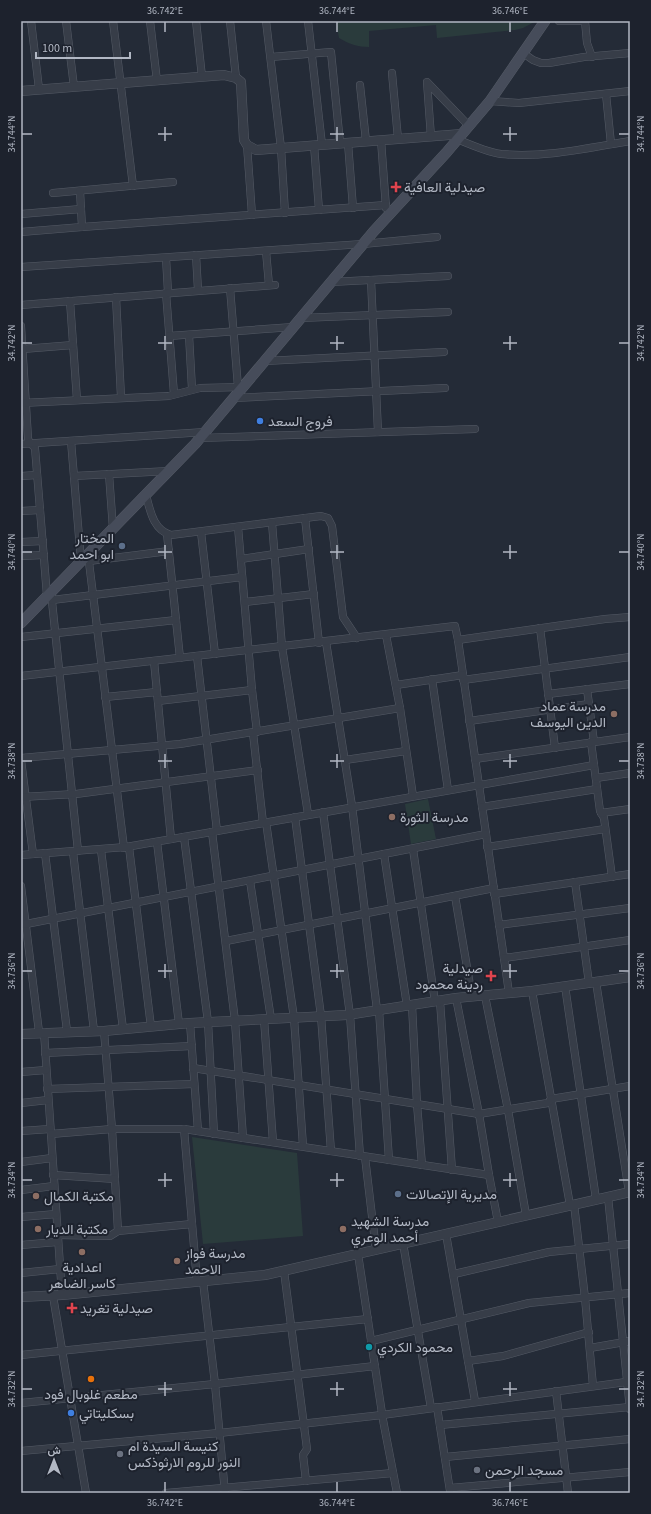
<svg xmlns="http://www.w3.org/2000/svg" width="651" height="1514" viewBox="0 0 651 1514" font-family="'Source Sans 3',Vazirmatn,sans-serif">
  <rect width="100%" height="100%" fill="#242b37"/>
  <g fill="#2a3b3c">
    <path d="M336,21H536L523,28L515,30L437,38L436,25L369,31V47C358,47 349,44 339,38Z"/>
    <polygon points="428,799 436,839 411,844 405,804"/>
    <polygon points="192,1137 297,1153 303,1236 203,1244"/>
  </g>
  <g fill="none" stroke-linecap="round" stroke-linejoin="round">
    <defs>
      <g id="minor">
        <polyline points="31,21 39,89"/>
        <polyline points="66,21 74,87"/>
        <polyline points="113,21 133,186"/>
        <polyline points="150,21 157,81"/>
        <polyline points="196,21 202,77"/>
        <polyline points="230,21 236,78"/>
        <polyline points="266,21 281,148 285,213"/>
        <polyline points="308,21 322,145"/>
        <polyline points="559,21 583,21"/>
        <polyline points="585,21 587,43 592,57"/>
        <polyline points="523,53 533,60 541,63 549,63 584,57 630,53"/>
        <polyline points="271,57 331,52 340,143"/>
        <polyline points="392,73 398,139"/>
        <polyline points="360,85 366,141"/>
        <polyline points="606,94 611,144"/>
        <polyline points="490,101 519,103 630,91"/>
        <polyline points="431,137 427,82 469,126"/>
        <path d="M457,139C471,145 487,152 501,154C545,158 588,148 630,141"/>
        <polyline points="381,140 386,208"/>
        <polyline points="348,143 353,208"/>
        <polyline points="247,145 252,215"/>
        <polyline points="314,145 319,210"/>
        <polyline points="53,193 173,182"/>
        <polyline points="21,214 81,209"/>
        <polyline points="82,227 386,205"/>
        <polyline points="21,232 82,227 80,191"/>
        <polyline points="266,251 269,285"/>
        <polyline points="196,255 198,290"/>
        <polyline points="166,258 168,292"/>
        <polyline points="21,267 363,244 437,237"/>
        <polyline points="371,280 378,432"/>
        <polyline points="331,282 448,276"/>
        <polyline points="230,288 238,387"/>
        <polyline points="166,293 174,394"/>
        <polyline points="116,297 121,397"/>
        <polyline points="70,301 77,400"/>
        <polyline points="21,305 275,285"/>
        <polyline points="301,318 448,312"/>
        <polyline points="21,326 28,438 29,442 35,448 47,596"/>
        <polyline points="189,335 192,389"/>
        <polyline points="169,336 293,327"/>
        <polyline points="23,349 73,345"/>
        <polyline points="265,361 444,352"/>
        <polyline points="234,398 445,388"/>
        <polyline points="21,403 169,396 200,388 243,387"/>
        <polyline points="200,438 475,429"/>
        <polyline points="71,441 81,561"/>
        <polyline points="21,444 205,432"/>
        <polyline points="109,474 113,529"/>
        <polyline points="21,476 37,475"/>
        <polyline points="74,476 169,471"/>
        <path d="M146,495C150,510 153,530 171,535L321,516L328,518L332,526L343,617L357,638"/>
        <polyline points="21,511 40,510"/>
        <polyline points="305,518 319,643"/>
        <polyline points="272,523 282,647 308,814"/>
        <polyline points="238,527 252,690 257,732"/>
        <polyline points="201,532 215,654"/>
        <polyline points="167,534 180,658"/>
        <polyline points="21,542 43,541"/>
        <polyline points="88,554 124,848"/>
        <polyline points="21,556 44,555"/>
        <polyline points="241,559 309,549"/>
        <polyline points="89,561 169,551"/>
        <polyline points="51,592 78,851"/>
        <polyline points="52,600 242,577"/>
        <polyline points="245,602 314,594"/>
        <polyline points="540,628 555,748"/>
        <polyline points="386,635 400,708 413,796"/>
        <polyline points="21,637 176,620"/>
        <polyline points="458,640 509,993"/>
        <polyline points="326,642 352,806 377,1010"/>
        <polyline points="197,656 217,831"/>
        <polyline points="154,661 171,839"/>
        <polyline points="21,676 455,626 458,640 605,619 630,617"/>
        <polyline points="432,679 448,790"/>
        <polyline points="463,680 630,657"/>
        <polyline points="396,685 463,675"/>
        <polyline points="587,689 594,742"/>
        <polyline points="548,694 630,684"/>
        <polyline points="105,697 157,692"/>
        <polyline points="158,701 252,690"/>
        <polyline points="469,721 589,704"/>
        <polyline points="253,733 263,823"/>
        <polyline points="591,742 600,811 604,818 612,877"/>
        <polyline points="21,758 180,744 400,708"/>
        <polyline points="475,759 630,737"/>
        <polyline points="21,760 33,854"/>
        <polyline points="345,760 406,751"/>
        <polyline points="596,778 630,773"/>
        <polyline points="21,797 76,794 258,770"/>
        <polyline points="482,807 597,789"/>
        <polyline points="323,812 350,1015 360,1156"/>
        <polyline points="601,813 630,809"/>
        <polyline points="295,817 321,1016 331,1151"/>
        <polyline points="266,822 294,1018 303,1146"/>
        <polyline points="212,832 235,1021 243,1138"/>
        <polyline points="184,837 208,1022 214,1134"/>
        <polyline points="157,842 179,1024"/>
        <polyline points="129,847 151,1027"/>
        <polyline points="487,847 605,829"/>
        <polyline points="413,849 435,1002"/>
        <polyline points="101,850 123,1029"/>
        <polyline points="73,852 94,1031"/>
        <polyline points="45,853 67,1031"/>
        <polyline points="384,854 407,1006"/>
        <polyline points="21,855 126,847 594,765"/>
        <polyline points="250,881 271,1019"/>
        <polyline points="575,882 589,983"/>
        <polyline points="21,886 39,1032"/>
        <polyline points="494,894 630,874"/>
        <polyline points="455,896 472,997"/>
        <polyline points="21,925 486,834"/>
        <polyline points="499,925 630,908"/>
        <polyline points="226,941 494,888"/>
        <polyline points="504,958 630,940"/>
        <polyline points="596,982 629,1192"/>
        <polyline points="565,986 596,1199"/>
        <polyline points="532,991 570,1205"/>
        <polyline points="485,996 508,1110 526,1215"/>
        <polyline points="456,998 479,1114 489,1175"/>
        <polyline points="440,1001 452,1170"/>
        <polyline points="412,1005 417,1104 422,1165"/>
        <polyline points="379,1010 389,1160"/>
        <polyline points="264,1019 273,1142"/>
        <polyline points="190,1023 198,1131"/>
        <polyline points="104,1031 112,1129 118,1231 192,1224"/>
        <polyline points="44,1032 62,1295"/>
        <polyline points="45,1053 192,1046"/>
        <polyline points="193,1068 479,1114 548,1103 551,1099 630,1086"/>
        <polyline points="21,1072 46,1070"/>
        <polyline points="47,1089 194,1084"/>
        <polyline points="21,1103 48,1100"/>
        <polyline points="184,1129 197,1282"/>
        <polyline points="21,1131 50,1129"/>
        <polyline points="51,1134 112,1129 184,1129 489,1175 498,1222"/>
        <polyline points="365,1157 376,1250"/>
        <polyline points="21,1162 52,1158"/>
        <polyline points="53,1175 115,1179"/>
        <polyline points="21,1190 54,1186"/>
        <polyline points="608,1197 630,1409"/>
        <polyline points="574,1204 585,1298 593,1386"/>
        <polyline points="21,1217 56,1214"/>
        <polyline points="446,1234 475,1401"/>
        <polyline points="57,1235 110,1236 118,1231"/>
        <polyline points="403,1243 431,1408"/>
        <polyline points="21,1245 57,1242"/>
        <polyline points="358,1254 383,1420 397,1493"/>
        <polyline points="284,1271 307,1449 303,1455 306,1481"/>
        <polyline points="21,1273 60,1269"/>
        <polyline points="454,1274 549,1252 630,1244"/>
        <polyline points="203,1281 215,1384 225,1493"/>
        <polyline points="53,1296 86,1493"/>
        <polyline points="371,1341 529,1303 630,1293"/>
        <polyline points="590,1348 630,1341"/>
        <polyline points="21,1355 368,1319"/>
        <polyline points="468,1361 503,1356 589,1332"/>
        <polyline points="556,1391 568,1493"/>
        <polyline points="21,1403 215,1384 375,1366"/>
        <polyline points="437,1407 450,1491"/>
        <polyline points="440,1425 630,1407"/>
        <polyline points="21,1451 219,1433 382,1415 626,1382"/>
        <polyline points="445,1457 630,1439"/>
        <polyline points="450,1488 630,1472"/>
        <polyline points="166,1493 393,1473"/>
      </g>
      <g id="tertiary">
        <polyline points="21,91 224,75 236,78 241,82 244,140 247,145 256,150 462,134"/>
        <polyline points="21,1034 104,1031 190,1023 347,1015 456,998 532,991 630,977"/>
        <polyline points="21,1297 62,1295 265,1275 630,1192"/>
      </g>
      <polyline id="secondary" points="21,623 195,444 374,231 446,153 490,101 545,21"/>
    </defs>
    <use href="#minor" stroke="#555b66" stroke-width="8"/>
    <use href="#tertiary" stroke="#555b66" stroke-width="10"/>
    <use href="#secondary" stroke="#555b66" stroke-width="11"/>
    <use href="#minor" stroke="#373d48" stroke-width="7"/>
    <use href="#tertiary" stroke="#373d48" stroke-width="9"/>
    <use href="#secondary" stroke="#464c5a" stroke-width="10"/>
  </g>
  <path fill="none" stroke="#b2b8c4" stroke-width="1.5" d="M165,22V32M337,22V32M510,22V32M165,127V141M337,127V141M510,127V141M22,134H32M158,134H172M330,134H344M503,134H517M619,134H629M165,336V350M337,336V350M510,336V350M22,343H32M158,343H172M330,343H344M503,343H517M619,343H629M165,545V559M337,545V559M510,545V559M22,552H32M158,552H172M330,552H344M503,552H517M619,552H629M165,754V768M337,754V768M510,754V768M22,761H32M158,761H172M330,761H344M503,761H517M619,761H629M165,964V978M337,964V978M510,964V978M22,971H32M158,971H172M330,971H344M503,971H517M619,971H629M165,1173V1187M337,1173V1187M510,1173V1187M22,1180H32M158,1180H172M330,1180H344M503,1180H517M619,1180H629M165,1382V1396M337,1382V1396M510,1382V1396M22,1389H32M158,1389H172M330,1389H344M503,1389H517M619,1389H629M165,1482V1492M337,1482V1492M510,1482V1492"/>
  <g fill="#e0444e" stroke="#1d222d" stroke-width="1.5">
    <path d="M394 181h4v4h4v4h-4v4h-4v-4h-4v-4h4z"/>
    <path d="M489 970h4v4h4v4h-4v4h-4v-4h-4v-4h4z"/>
    <path d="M70 1302h4v4h4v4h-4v4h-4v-4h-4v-4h4z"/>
  </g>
  <g fill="#3f7fe0" stroke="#1d222d" stroke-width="1.5">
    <circle cx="260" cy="421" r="4"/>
    <circle cx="71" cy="1413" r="4"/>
  </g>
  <g fill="#5c6f8a" stroke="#1d222d" stroke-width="1.5">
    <circle cx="122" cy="546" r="4"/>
    <circle cx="398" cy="1194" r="4"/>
  </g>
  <g fill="#8d6e63" stroke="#1d222d" stroke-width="1.5">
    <circle cx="614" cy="714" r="4"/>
    <circle cx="392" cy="817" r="4"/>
    <circle cx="36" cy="1196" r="4"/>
    <circle cx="38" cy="1229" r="4"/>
    <circle cx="343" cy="1229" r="4"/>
    <circle cx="82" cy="1252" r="4"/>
    <circle cx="177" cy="1261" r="4"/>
  </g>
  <circle fill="#0f9aa8" stroke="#1d222d" stroke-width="1.5" cx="369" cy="1347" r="4"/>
  <circle fill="#e8710a" stroke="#1d222d" stroke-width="1.5" cx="91" cy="1379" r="4"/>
  <g fill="#6b7280" stroke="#1d222d" stroke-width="1.5">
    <circle cx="120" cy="1454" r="4"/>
    <circle cx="477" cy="1470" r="4"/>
  </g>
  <g text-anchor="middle" stroke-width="4" stroke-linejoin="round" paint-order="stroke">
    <g font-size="14" fill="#b2b8c4" stroke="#1d222d" text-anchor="start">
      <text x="404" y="192">صيدلية العافية</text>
      <text x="268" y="426">فروج السعد</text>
      <text x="114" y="543" text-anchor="end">المختار<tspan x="114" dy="16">ابو احمد</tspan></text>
      <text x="606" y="711" text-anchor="end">مدرسة عماد<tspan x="606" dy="16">الدين اليوسف</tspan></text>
      <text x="400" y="822">مدرسة الثورة</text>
      <text x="483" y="973" text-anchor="end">صيدلية<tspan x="483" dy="16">ردينة محمود</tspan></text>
      <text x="406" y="1199">مديرية الإتصالات</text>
      <text x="44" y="1201">مكتبة الكمال</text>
      <text x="351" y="1226">مدرسة الشهيد<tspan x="351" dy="16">أحمد الوعري</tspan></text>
      <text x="46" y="1234">مكتبة الديار</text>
      <text x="185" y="1258">مدرسة فواز<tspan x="185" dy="16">الاحمد</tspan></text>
      <text x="82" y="1272" text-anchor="middle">اعدادية<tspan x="82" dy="16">كاسر الضاهر</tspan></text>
      <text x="80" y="1313">صيدلية تغريد</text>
      <text x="377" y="1352">محمود الكردي</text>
      <text x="91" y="1399" text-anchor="middle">مطعم غلوبال فود</text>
      <text x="79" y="1418">بسكليتاتي</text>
      <text x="128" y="1451">كنيسة السيدة ام<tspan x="128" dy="16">النور للروم الارثوذكس</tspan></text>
      <text x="485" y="1475">مسجد الرحمن</text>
    </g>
  </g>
  <rect width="651" height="1514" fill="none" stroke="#1d222d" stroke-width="44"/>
  <g transform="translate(54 1460)" stroke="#1d222d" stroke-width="3" paint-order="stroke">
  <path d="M0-3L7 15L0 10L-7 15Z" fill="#b2b8c4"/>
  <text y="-6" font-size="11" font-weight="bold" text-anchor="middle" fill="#b2b8c4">ش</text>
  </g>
  <path d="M36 52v6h94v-6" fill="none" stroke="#b2b8c4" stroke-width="2"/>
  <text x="42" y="52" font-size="12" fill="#b2b8c4" stroke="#1d222d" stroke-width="3" paint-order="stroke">100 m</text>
  <rect x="22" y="22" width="607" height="1470" fill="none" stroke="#b2b8c4" stroke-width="1.5"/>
  <g font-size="10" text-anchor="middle" fill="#b2b8c4">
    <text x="165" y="14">36.742°E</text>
    <text x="337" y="14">36.744°E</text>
    <text x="510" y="14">36.746°E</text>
    <text transform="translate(11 134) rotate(-90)" y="4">34.744°N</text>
    <text transform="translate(640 134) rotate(-90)" y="4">34.744°N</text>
    <text transform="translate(11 343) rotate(-90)" y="4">34.742°N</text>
    <text transform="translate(640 343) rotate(-90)" y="4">34.742°N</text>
    <text transform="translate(11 552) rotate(-90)" y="4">34.740°N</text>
    <text transform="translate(640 552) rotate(-90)" y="4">34.740°N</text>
    <text transform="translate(11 761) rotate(-90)" y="4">34.738°N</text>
    <text transform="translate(640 761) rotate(-90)" y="4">34.738°N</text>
    <text transform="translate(11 971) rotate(-90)" y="4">34.736°N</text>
    <text transform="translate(640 971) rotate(-90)" y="4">34.736°N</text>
    <text transform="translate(11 1180) rotate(-90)" y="4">34.734°N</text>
    <text transform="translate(640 1180) rotate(-90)" y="4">34.734°N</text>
    <text transform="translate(11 1389) rotate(-90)" y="4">34.732°N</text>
    <text transform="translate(640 1389) rotate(-90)" y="4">34.732°N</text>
    <text x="165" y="1506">36.742°E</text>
    <text x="337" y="1506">36.744°E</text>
    <text x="510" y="1506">36.746°E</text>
  </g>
</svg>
